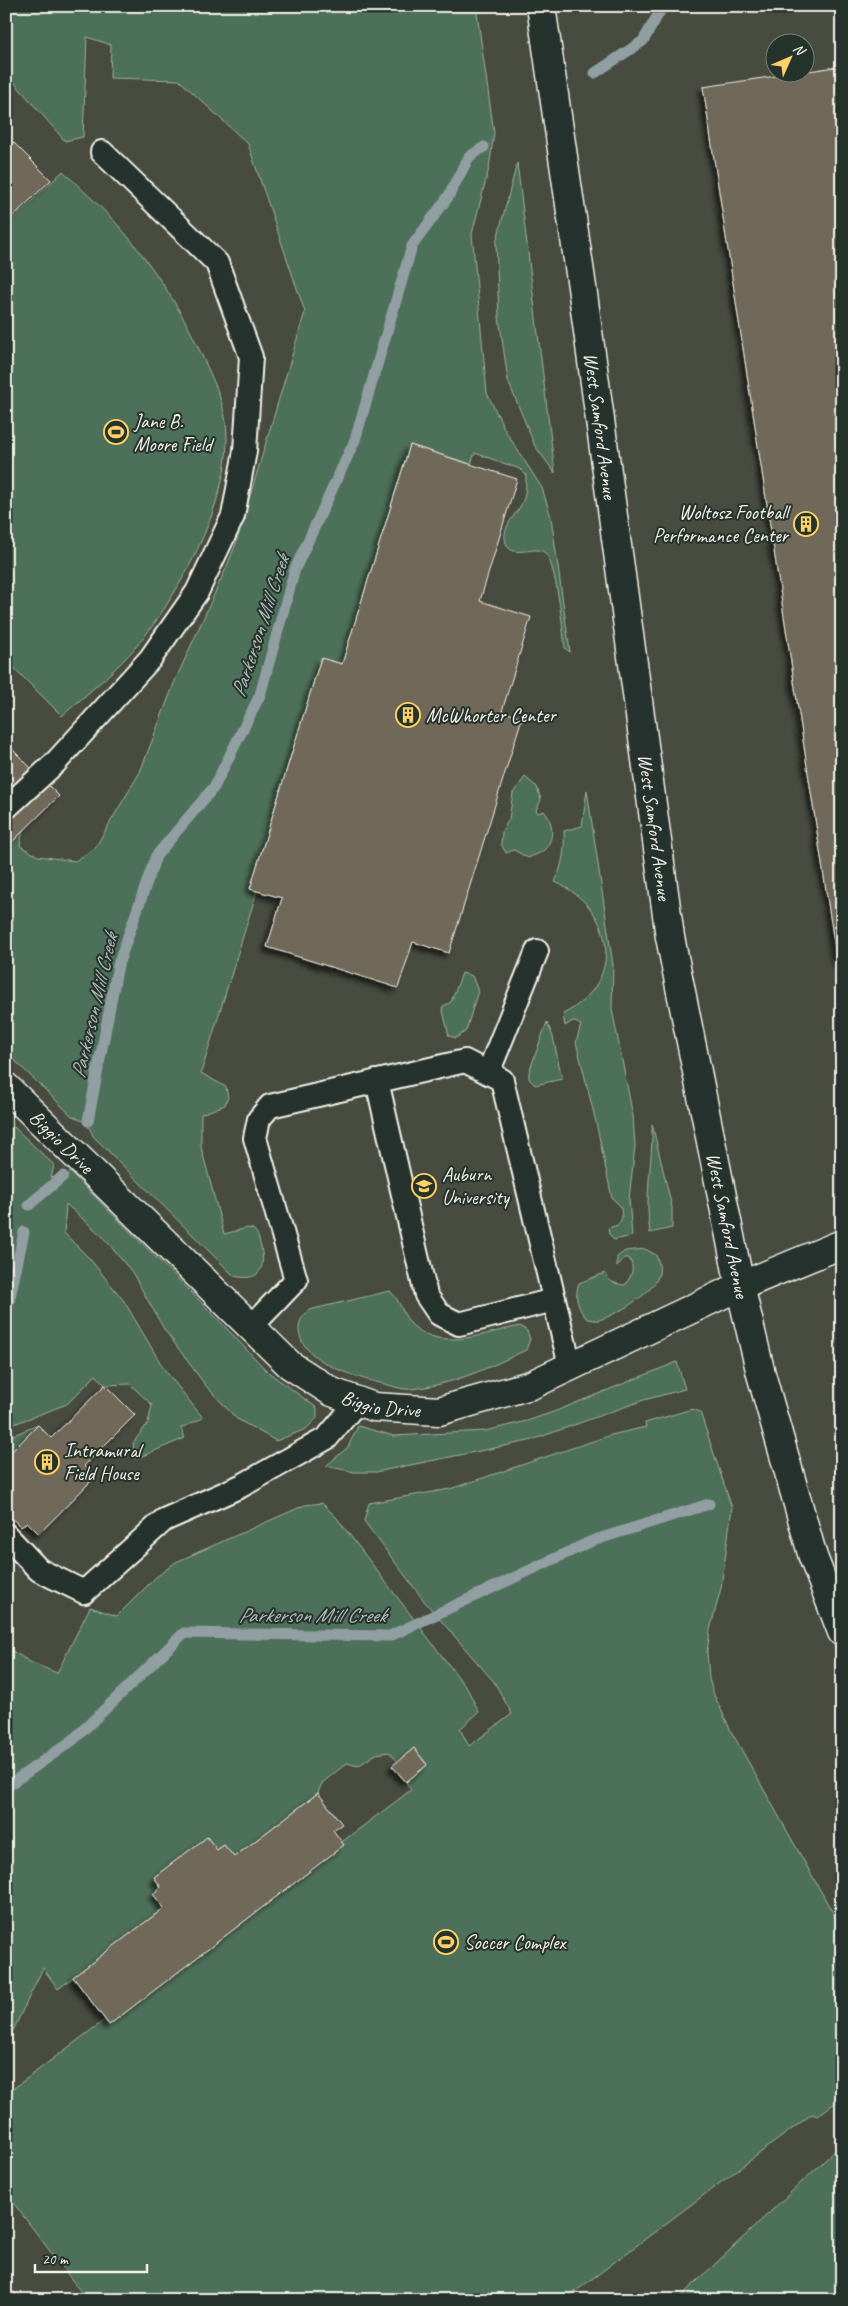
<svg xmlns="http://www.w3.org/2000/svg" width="848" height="2306" viewBox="0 0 848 2306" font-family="Caveat,sans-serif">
  <defs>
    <filter id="shadow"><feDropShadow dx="-4.5" dy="4.5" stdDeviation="2.5" flood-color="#0009"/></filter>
  </defs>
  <rect width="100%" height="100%" fill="#353e36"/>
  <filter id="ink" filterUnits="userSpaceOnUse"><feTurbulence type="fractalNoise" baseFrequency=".02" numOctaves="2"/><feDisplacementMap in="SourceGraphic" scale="10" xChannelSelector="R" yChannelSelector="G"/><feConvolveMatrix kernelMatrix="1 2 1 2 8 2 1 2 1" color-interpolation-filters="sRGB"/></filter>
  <g filter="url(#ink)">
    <path fill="#474b40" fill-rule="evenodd" d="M6,6H842V2300H6ZM776,42H806V72H776Z"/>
    <g fill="#4e705a" stroke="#a1b0a1">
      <path d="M6,6H476L494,133L489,168L472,234L487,393L506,432L542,488L551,517L570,652L565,648C563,631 556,560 544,552C533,545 511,560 506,543C500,525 520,513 524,498C526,490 526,482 526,475L520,469L475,453L471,464L410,445L342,664L321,658L250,888L257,891L201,1073L226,1087L228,1097L225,1105L201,1114V1147L224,1234L247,1228L253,1229C259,1234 259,1241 261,1247C266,1270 259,1282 234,1276L93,1136C89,1125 84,1120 72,1116L6,1052V835L23,830L20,846L38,856L75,861L95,848L140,772L175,681L227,566L235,546L305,312L248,144L179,80L110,78L111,45L87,37L83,137L65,141L6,73Z"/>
      <polygon points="517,163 555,473 535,446 508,381 499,317 496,243"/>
      <path d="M63,171C85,193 110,214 129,238C160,276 185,316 204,360C212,377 222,398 225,417C238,486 184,587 141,641C118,669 89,692 62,716L6,660V226Z"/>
      <path d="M525,777L537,787L541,800L536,810L538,813L544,811C554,822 555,841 543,851C539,854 532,856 528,858L514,850L506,853L501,844L502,832L509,819L513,793Z"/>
      <path d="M587,790L613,965L612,1009L633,1116L635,1146L629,1199L632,1236L614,1240L609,1234L608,1228L618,1225L622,1218L621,1207L612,1198L596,1122L576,1042L581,1025L573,1021L565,1026L563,1014C626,982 616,909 555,882C563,864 565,850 564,831L582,826Z"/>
      <polygon points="462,973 472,976 478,991 466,1031 456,1038 449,1036 442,1007 451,1002"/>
      <polygon points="547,1022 553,1037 562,1079 535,1085 529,1079 529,1072"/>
      <path d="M652,1124L672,1207V1228L650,1233C644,1196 653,1161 652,1124Z"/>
      <polygon points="14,1127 54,1165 51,1179 61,1182 70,1172 210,1311 268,1372 317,1408 317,1418 306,1429 276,1441 237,1419 206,1386 164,1329 132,1272 102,1236 66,1204 64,1233 90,1259 124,1301 164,1369 203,1418 181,1428 185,1438 135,1459 133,1443 148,1423 152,1405 130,1384 105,1385 96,1375 67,1404 6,1427 6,1364 9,1354 6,1354 6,1129"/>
      <path d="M645,1249L656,1255C659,1263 661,1268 658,1277C652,1294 616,1315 599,1320C595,1321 591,1319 587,1319C577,1308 574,1296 579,1283L605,1273C609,1282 615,1284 625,1285C632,1275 635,1269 629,1258H624L617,1267V1257L625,1251Z"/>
      <path d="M390,1291C401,1300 402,1316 413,1326C442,1352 487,1332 520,1326L527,1331L530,1339L526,1350C488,1368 453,1385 411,1389C402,1390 393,1386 385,1384C359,1379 290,1359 300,1322C301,1318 306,1313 309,1310Z"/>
      <polygon points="677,1362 685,1389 644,1400 529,1441 376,1472 354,1472 326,1466 348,1447 358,1426 394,1436 485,1431 527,1421 556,1411"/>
      <polygon points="692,1409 700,1412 732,1508 721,1588 710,1630 707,1652 709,1679 714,1695 731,1731 842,1929 842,2098 817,2116 812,2114 564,2300 87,2300 6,2193 6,2094 411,1790 406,1782 427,1764 414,1748 398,1762 389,1752 376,1754 358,1766 347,1763 322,1783 318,1793 234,1857 224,1845 153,1894 164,1908 58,1989 43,1968 6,2045 6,1647 30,1662 57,1673 90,1607 117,1616 155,1578 176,1562 305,1505 322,1503 336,1517 468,1690 479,1712 460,1729 469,1746 512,1714 494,1682 425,1602 364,1521 369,1503 450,1489 611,1435 646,1427 645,1423"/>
      <polygon points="38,1425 6,1457 6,1438"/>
      <polygon points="842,2144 842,2300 677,2300"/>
    </g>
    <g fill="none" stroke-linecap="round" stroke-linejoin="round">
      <g stroke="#929fa2" stroke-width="11">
        <polyline points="595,73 643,41 663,6"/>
        <polyline points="88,1121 118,965 156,856 214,787 260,695 295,569 355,440 412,246 448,197 469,157 484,147"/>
        <polyline points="29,1205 63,1176"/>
        <polyline points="6,1315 24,1232"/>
        <polyline points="6,1787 73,1740 184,1633 390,1636 592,1541 709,1504"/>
      </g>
    </g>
    <g fill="#706858" stroke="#f4f1e8" filter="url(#shadow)">
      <polygon points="842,66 842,961 837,962 703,87"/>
      <polygon points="6,135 51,180 6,223"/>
      <polygon points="410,445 517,479 480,601 531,617 502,711 522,718 449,953 413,942 398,988 267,947 282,898 250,889 321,658 342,664"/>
      <polygon points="6,743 59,796 6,848"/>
      <polygon points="105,1385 135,1415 84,1466 95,1477 39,1534 27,1522 21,1527 6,1513 6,1457 38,1425 51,1438"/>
      <polygon points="414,1748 427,1765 406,1782 392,1766"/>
      <polygon points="318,1793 342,1824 333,1830 344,1845 109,2025 73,1977 164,1908 153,1894 161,1887 154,1877 207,1837 217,1850 224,1845 234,1857"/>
      <polygon points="6,2282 20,2300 6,2300"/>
    </g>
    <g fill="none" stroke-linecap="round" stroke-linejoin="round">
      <defs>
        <g id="service">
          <polyline points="6,808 55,763 150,659 197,592 233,516 245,451 251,357 217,263 102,152"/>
          <polyline points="488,1073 537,951"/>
          <polyline points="377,1081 426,1295 439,1314 459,1324 554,1300"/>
          <polyline points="251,1327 296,1280 255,1138 259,1119 270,1106 465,1061 502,1080 570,1366"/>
          <polyline points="6,1535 39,1570 84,1592 164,1520 241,1486 327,1438 358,1401"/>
        </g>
        <g id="minor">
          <path id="s1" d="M6,1087L290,1365L332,1392L374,1407L439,1411L531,1385L740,1286L842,1244"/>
        </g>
        <g id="tertiary">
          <path id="s2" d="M541,6L582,287L670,937L740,1286L761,1374L813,1557L842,1632"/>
        </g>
      </defs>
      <use href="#service" stroke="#f4f1e8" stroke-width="26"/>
      <use href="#minor" stroke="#f4f1e8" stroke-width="31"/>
      <use href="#tertiary" stroke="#f4f1e8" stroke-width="31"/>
      <use href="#service" stroke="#26332d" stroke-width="22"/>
      <use href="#minor" stroke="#26332d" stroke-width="28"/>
      <use href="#tertiary" stroke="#26332d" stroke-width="28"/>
    </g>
  </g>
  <defs>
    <symbol id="stadium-ring" viewBox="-11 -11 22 22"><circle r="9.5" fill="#26332d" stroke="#ffd166" stroke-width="1.5"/><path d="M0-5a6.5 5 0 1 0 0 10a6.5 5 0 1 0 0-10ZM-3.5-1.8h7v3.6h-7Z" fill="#ffd166"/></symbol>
    <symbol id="building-ring" viewBox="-11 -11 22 22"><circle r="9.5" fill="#26332d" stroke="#ffd166" stroke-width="1.5"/><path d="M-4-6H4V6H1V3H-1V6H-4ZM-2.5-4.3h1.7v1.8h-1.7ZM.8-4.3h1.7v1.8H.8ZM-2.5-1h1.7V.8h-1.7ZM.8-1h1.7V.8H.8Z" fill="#ffd166"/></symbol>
    <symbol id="university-ring" viewBox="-11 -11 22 22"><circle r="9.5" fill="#26332d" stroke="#ffd166" stroke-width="1.5"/><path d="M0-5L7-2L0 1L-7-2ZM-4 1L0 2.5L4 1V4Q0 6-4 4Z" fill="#ffd166"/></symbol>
  </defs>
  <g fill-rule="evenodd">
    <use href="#stadium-ring" x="102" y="418" width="28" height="28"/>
    <use href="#building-ring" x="792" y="510" width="28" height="28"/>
    <use href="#building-ring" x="394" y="701" width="28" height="28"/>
    <use href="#university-ring" x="410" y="1172" width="28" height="28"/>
    <use href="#building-ring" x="33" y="1448" width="28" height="28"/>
    <use href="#stadium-ring" x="432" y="1928" width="28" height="28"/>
  </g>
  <g text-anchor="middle" stroke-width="4" stroke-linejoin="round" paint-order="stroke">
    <g font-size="20" fill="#f4f1e8" stroke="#26332d" text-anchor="start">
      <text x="134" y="428">Jane B.<tspan x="134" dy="23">Moore Field</tspan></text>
      <text x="788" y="519" text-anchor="end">Woltosz Football<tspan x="788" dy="23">Performance Center</tspan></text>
      <text x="426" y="722">McWhorter Center</text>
      <text x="442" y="1181">Auburn<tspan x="442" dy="23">University</tspan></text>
      <text x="64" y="1457">Intramural<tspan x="64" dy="23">Field House</tspan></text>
      <text x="464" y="1949">Soccer Complex</text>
    </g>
    <g font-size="20" fill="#f4f1e8" stroke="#26332d">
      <text dy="7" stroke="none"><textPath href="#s2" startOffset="424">West Samford Avenue</textPath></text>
      <text dy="7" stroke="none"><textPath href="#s2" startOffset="829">West Samford Avenue</textPath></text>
      <text dy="7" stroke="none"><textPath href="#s1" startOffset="78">Biggio Drive</textPath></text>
      <text dy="7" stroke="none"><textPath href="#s2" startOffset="1234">West Samford Avenue</textPath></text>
      <text dy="7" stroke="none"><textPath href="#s1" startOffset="498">Biggio Drive</textPath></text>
    </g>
    <g font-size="21" font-style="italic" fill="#b2baba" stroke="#26332d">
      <text transform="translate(260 626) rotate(-72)" y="7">Parkerson Mill Creek</text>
      <text transform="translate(94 1006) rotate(-77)" y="7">Parkerson Mill Creek</text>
      <text x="312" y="1622">Parkerson Mill Creek</text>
    </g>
  </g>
  <rect width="848" height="2306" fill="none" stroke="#26332d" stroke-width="25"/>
  <rect x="12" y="12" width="823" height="2281" fill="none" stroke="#f4f1e8" stroke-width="2" filter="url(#ink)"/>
  <g transform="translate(790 58) rotate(45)"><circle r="24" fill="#26332d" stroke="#787f78"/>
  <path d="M0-4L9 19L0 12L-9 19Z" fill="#ffd166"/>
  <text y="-8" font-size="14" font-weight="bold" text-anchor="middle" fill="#f4f1e8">N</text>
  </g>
  <path d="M35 2264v8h112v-8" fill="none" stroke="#f4f1e8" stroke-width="2.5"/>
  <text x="42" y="2264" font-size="15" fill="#f4f1e8" stroke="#26332d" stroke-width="4" paint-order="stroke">20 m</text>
</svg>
